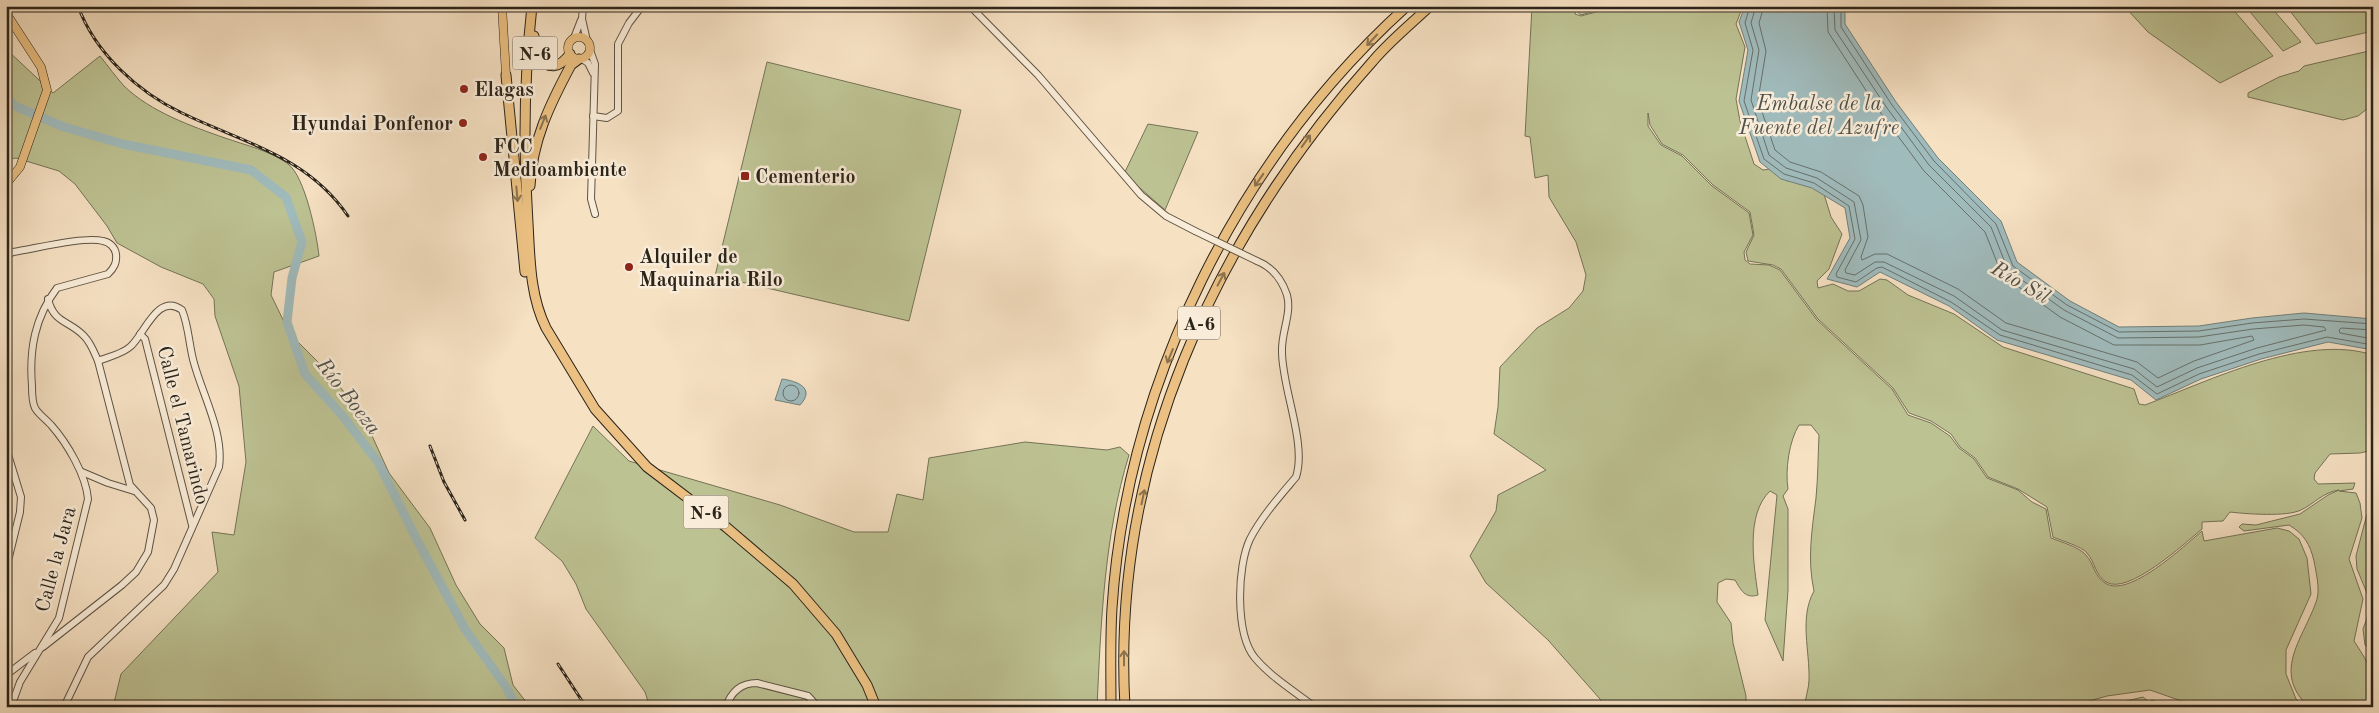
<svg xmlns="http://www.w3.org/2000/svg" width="2379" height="713" viewBox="0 0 2379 713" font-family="'Old Standard TT',serif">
  <rect width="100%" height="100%" fill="#f6e1c3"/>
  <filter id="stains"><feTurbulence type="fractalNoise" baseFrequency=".004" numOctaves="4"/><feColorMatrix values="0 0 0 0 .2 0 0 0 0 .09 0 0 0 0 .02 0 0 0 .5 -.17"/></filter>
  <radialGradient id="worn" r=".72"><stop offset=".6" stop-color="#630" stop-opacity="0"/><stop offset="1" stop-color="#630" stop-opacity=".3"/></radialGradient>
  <g fill="#bdc293" stroke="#747356">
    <path d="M1532,6H1613L1581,15L1576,11L1575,14L1581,16L1619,6L1625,10L1622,6H1743L1736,24L1745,47L1736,99L1740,121L1754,164L1763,170L1785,167L1787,181L1801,179L1824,194L1831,217L1842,234L1829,269L1817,281L1818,288L1833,284L1848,291H1859L1880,279L1887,280L1908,295L1954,314L2003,347L2134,389L2139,404L2145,405C2209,381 2305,333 2373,355V450L2360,453L2330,454L2315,473L2314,479L2318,484L2355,483L2353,489L2339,491L2356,493L2360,503L2362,518L2349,559L2363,599L2354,641C2373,670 2373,672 2373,707H2309C2270,671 2305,637 2317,599C2320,588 2316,572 2314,561C2310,544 2304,534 2289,525L2244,531L2239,527L2242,524L2256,525L2300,514L2328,495L2339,490C2323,492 2314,504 2301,510C2287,517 2246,514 2230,512L2223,521L2202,522V529C2185,543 2128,596 2106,582C2095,575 2095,562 2087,553C2081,546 2062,541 2053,537L2047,507L2018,489L1988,477L1975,458L1960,447L1951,434L1931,421L1909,413L1893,388L1818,319L1781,269L1773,265L1748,261L1746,252L1754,235L1750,212L1713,185L1683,155L1662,144L1650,125L1648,113V126L1661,145L1682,156L1712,186L1749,213L1753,235L1744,252L1745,260L1750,264L1769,265L1780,270L1817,320L1892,389L1908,415L1931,423L1950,436L1959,448L1974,459L1987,478L2018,490L2032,502L2046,509L2051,538C2061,542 2079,547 2086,555C2094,564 2094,576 2105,583C2128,599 2184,546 2202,531L2204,541L2277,528L2289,531L2299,539L2307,558L2311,594L2286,650V674L2296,699L2304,707H2191L2190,704L2150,690L2107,696L2068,707H1805C1805,697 1809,689 1809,680C1810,651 1799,618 1814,591C1807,559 1812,530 1816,498C1818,477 1818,456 1819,435L1811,425H1799C1789,441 1785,470 1788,489L1783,496L1788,509V590L1783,661L1765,620L1777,495L1770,491C1745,515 1754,565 1758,595C1745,599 1741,590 1735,580L1726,579L1718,583L1717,602L1731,623L1733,643L1746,696V707H1607L1548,640L1486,583L1470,556L1496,511L1498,495L1546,470L1494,434L1498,407L1500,367L1537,328L1569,308L1583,291L1586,275L1576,242L1549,197L1548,175L1535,178L1530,137L1525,136Z"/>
    <polygon points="2124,6 2230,6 2273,56 2220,83 2148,32"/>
    <polygon points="2245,6 2270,6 2301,42 2283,51"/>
    <polygon points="2286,6 2373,6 2373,31 2316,44"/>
    <path d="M6,49L53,93L100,56C108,66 116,77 124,86C151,112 191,126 225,138C245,145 271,151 288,164C305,176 317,236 319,256L274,272L271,295L290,334L329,373L363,416L389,473L430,528L456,585L480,624L504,648L513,685L530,707H113L121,674L218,572L212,532L234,535L246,462L239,386L215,316L214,299L203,284L161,267L117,243L107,226L75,184L59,171L16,158L6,160Z"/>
    <polygon points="2373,50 2373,104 2358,116 2343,120 2248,97 2248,93 2279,77 2299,71 2304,66"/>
    <polygon points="767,62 961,110 909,321 715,276"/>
    <polygon points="1148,124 1198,132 1165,210 1124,174"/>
    <path d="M593,426L629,461L780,505L854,532H888L897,494L923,500L929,458L1025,442L1107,450L1120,447L1129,455C1104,536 1101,623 1097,707H650L645,692L586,609L576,584L562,561L535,538Z"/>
    <polygon points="2373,511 2373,650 2365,645 2363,629 2369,613 2369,598 2357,569 2356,556 2367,514"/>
    <polygon points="2143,697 2149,702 2152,700 2170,707 2101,707"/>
  </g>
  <g fill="#a0bbbc" stroke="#717f7b">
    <polygon points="1745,6 1845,6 1845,24 1896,102 1938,158 2001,221 2017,262 2070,301 2119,327 2199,326 2252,318 2304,313 2373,319 2373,350 2328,342 2261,359 2201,379 2156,400 2131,380 1997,340 1949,306 1880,272 1857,287 1827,279 1850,238 1845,208 1812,188 1781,179 1760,162 1739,101 1748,50 1739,22"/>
    <path d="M782,379C797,381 816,388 800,405L775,400Z"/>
  </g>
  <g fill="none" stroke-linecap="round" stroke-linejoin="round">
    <g stroke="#66706b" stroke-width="1">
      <polyline points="1750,6 1745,23 1753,50 1744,101 1764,159 1784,174 1814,183 1849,206 1855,239 1836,274 1837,277 1856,282 1877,268 1882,267 1951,302 2000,335 2132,375 2157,394 2199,374 2259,354 2327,337 2373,345"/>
      <polyline points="1756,6 1751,23 1759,50 1751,100 1769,155 1786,168 1817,178 1854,202 1861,240 1845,270 1846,273 1855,275 1875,262 1884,262 1954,296 2002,330 2134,369 2157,387 2197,368 2257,348 2326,330 2324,327 2304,325 2253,329 2199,337 2118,338 2064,310 2008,270 1991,227 1929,165 1887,108 1835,30 1834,6"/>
      <polyline points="1764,6 1759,23 1766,51 1758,100 1775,150 1790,162 1821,172 1859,196 1863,205 1868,237 1861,257 1862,260 1875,254 1887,254 1958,289 2006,323 2137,362 2158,378 2194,361 2254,340 2252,336 2200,345 2114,345 2060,317 2005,277 2000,270 1985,232 1924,171 1880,112 1828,32 1827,6"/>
      <polyline points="1841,6 1841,27 1892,105 1934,161 1996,224 2013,266 2067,305 2119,332 2199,331 2252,323 2304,319 2373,324"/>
      <polyline points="2373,330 2341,328 2339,330 2340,333 2373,339"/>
      <circle cx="791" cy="393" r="8"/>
    </g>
    <polyline stroke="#a0bbbc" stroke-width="9" points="6,96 15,106 64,127 123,144 251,170 286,197 302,242 292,278 287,322 305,374 341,414 378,462 417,540 465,629 506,687 516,707"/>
    <defs>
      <g id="minor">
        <polyline points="583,6 582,19 587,41"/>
        <polyline points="970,6 1038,75 1141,195 1166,216 1195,231"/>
        <polyline points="574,38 581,20"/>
        <polyline points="590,50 595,64 591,199 595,214"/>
        <polyline points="582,59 588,63 593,73"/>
        <polyline points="593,116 607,118 618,111 618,44 629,23 642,6"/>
        <path d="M6,256L13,252C34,249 84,236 103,241C109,242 115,247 116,254C117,263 114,268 108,274L57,288C35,317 29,349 32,386C32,393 32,402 35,408C39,415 46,419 51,425C67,443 86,475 88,499L59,618L20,682L11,707"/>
        <path d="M1257,261C1272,267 1282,280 1287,295C1292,314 1281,332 1282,352C1282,388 1307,444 1296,477C1280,496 1262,516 1250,539C1237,566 1235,634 1255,658C1271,677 1295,692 1315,707"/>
        <polyline points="140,334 145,339 192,525"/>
        <polyline points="6,448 21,497 20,512 6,569"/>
        <polyline points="82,472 108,483 134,491"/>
        <path d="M43,647L122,585L136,572L148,552L154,520L151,508L130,485L98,361C94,352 91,343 84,336C69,320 54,324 48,299"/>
        <polyline points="6,675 35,653"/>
        <path d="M64,707L88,657L164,585L174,569L219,467C224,433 203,396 194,363C189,346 189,327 182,310C158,292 145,333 131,346C123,354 108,357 98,361"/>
        <path d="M726,707C731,692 741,683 757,683L808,696L818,707"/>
      </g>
      <g id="major">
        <polyline points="502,6 506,75"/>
        <polyline points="6,13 41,67 47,90 20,167 6,184"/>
        <circle cx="579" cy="48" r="11"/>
      </g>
      <g id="highway">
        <path d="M532,6C524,79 523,150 528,223C530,259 530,296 546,328L595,409L647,467L726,527L793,584L836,634L867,685L876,707"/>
        <path d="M534,36L536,58C549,69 559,69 570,54"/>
        <polyline points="506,75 525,272"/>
        <path d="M530,186C532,141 550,104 571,65L579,59"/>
        <path d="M1111,707C1111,674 1110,641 1112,608C1127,382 1239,158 1407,6"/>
        <path d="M1125,707C1111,463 1213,240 1373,61C1390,41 1411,24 1430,6"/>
      </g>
    </defs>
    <use href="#minor" stroke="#5e5344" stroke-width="8"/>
    <use href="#major" stroke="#2b241a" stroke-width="9"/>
    <use href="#highway" stroke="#2b241a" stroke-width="11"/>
    <use href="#minor" stroke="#f9ecd8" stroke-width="6"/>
    <use href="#major" stroke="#ebc082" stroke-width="8"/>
    <use href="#highway" stroke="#ebc082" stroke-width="9"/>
    <defs>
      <g id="rail">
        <path d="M78,6C95,53 138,92 182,113C244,143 307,156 348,216"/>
        <polyline points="430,446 444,482 465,520"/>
        <polyline points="558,664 586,707"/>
      </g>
    </defs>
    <use href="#rail" stroke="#2b241a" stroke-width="3"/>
    <use href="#rail" stroke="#f9ecd8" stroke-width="1" stroke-dasharray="4" stroke-linecap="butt"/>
    <defs>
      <polyline id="minor-bridge" points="1195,231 1257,261"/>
    </defs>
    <use href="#minor-bridge" stroke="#5e5344" stroke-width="8" stroke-linecap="butt"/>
    <use href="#minor-bridge" stroke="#f9ecd8" stroke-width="6"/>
  </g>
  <defs><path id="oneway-shaft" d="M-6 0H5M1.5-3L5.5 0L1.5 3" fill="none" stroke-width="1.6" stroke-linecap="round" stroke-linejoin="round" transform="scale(1.25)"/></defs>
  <g stroke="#8b724e">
    <use href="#oneway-shaft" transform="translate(1372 40) rotate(133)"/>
    <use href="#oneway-shaft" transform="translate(543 122) rotate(-68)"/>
    <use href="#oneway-shaft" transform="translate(1306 141) rotate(-54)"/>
    <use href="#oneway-shaft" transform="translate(1259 180) rotate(125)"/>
    <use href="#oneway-shaft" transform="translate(517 194) rotate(85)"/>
    <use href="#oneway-shaft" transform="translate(1221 279) rotate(-62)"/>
    <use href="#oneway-shaft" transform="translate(1170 356) rotate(112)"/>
    <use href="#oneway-shaft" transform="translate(1143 497) rotate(-78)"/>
    <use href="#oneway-shaft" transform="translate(1124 658) rotate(-90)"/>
  </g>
  <g fill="#8f2418" stroke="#f9ecd8" stroke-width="2">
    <circle cx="464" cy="89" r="5"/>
    <circle cx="463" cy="123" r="5"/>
    <circle cx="483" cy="157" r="5"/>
    <rect x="740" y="171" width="10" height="10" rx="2.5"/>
    <circle cx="629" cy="267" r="5"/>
  </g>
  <g text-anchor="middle" stroke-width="5" stroke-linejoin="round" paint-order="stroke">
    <g fill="#f9ecd8" stroke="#696053" stroke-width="1">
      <rect x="512.5" y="36.5" width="45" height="33" rx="4"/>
      <rect x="1178" y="306.5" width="42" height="33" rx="4"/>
      <rect x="683.5" y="495.5" width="45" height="33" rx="4"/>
    </g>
    <g font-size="19" font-weight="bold" fill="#2b241a">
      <text x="535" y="60">N-6</text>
      <text x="1199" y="330">A-6</text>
      <text x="706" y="519">N-6</text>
    </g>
    <g font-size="20" font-weight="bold" fill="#2b241a" stroke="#f9ecd8" text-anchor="start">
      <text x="474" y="96">Elagas</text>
      <text x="453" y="130" text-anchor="end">Hyundai Ponfenor</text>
      <text x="493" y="153">FCC<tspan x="493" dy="23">Medioambiente</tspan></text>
      <text x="755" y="183">Cementerio</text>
      <text x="639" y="263">Alquiler de<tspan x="639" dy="23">Maquinaria Rilo</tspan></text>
    </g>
    <g font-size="20" fill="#2b241a" stroke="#f9ecd8">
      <text transform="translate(184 425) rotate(76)" y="7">Calle el Tamarindo</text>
      <text transform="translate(55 559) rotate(-75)" y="7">Calle la Jara</text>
    </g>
    <g font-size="21" font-style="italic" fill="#4e514b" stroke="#f9ecd8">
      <text x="1819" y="110">Embalse de la<tspan x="1819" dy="24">Fuente del Azufre</tspan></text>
      <text transform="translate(2021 282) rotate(30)" y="7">Río Sil</text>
      <text transform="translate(349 396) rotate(52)" y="7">Río Boeza</text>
    </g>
  </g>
  <rect width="2379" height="713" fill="none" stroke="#f6e1c3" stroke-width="25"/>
  <rect x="8" y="8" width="2364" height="698" fill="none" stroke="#2b241a" stroke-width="2.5"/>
  <rect x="12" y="12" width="2354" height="688" fill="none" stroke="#2b241a"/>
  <rect width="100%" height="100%" filter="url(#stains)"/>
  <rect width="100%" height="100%" fill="url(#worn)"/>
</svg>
